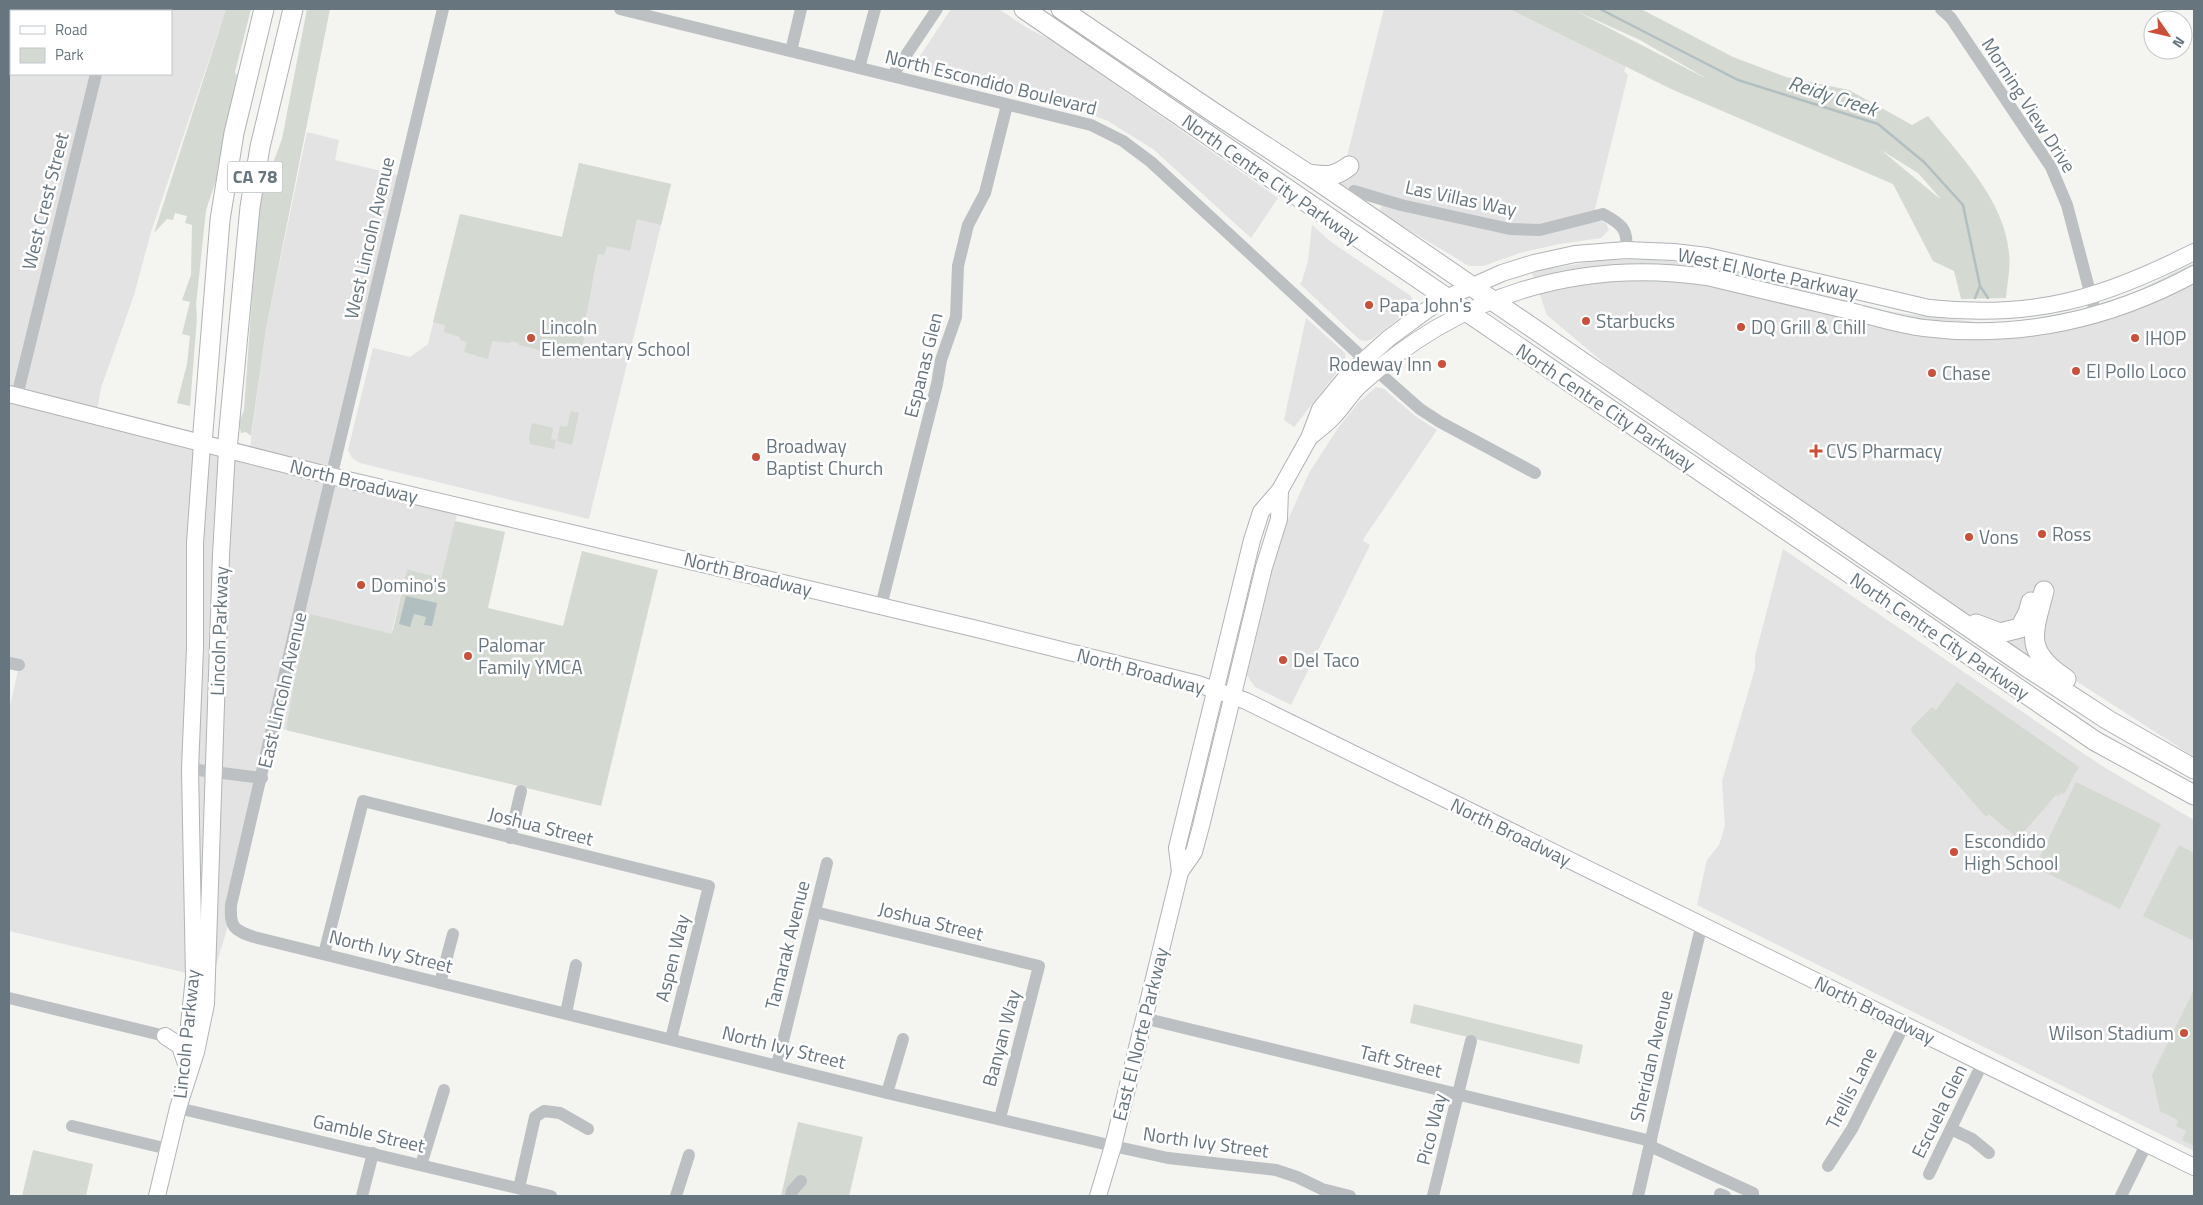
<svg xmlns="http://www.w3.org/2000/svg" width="2203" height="1205" viewBox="0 0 2203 1205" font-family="'Titillium Web',sans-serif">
  <rect width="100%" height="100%" fill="#f4f4f1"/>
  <g fill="#e2e3e2" fill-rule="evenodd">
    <path d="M9,9H226L151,232L134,295L101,388L96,416L249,455L266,329L307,132L339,140L335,160L402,176L331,475L459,506L441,578L407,569L392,630L427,639L396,756L274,727L230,919L212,979L9,931V710L19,666L9,663ZM11,11H171V74H11Z"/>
    <polygon points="951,9 999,9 1027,28 1053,41 1278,198 1251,238 1153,149 1108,121 1069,106 922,70 918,59"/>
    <polygon points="1384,9 1511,9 1626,65 1624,71 1628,75 1593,217 1540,230 1354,191 1340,184"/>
    <polygon points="579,163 671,184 589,519 360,463 352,458 348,450 373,348 410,357 428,344 460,214 562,237"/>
    <polygon points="1382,205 1507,234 1601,221 1606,223 1609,230 1601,238 1559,244 1520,253 1483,266 1469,266 1379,212"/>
    <polygon points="1312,225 1331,242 1411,296 1414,302 1410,310 1372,339 1366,341 1360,340 1300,284 1302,281 1308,261"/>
    <polygon points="1647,259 1708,265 1891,312 1984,323 2019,321 2094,307 2125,297 2194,263 2194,757 2056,668 2029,656 1949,605 1937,593 1637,391 1547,315 1532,273 1547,269 1602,260"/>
    <polygon points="1306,318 1345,353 1346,361 1294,427 1284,420"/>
    <polygon points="1376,387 1384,389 1415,416 1437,430 1364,538 1363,541 1370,545 1291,705 1255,687 1247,675 1273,568 1287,522 1309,473 1338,428 1359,402"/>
    <polygon points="1783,549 2102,766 2194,820 2194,1151 1697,905 1707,860 1719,845 1725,826 1722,781 1755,669 1755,656"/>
  </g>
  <g fill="#d4d9d1" fill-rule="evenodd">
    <polygon points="226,9 251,9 235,72 237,76 218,174 206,210 196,305 197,317 190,406 177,403 187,364 190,336 182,334 190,302 182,300 191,275 192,225 185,223 187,216 175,213 173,220 167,219 154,233"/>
    <polygon points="307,9 330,9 266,329 251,436 246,432 241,433 239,423 244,410 257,227 263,190 282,139"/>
    <path d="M1510,9H1641L1733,57L1786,77L1849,90L1912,125L1928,116C1960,156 2004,199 2009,253C2011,267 2007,284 2006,298L1961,299L1954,271L1933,261L1893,184L1671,89ZM1576,11L1640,40L1704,77H1703ZM1881,150L1918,173L1940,198H1939Z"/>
    <path d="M579,163L671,184L661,225L637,219L630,251L607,246L604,255L598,254C592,279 590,303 583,328L586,329L579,360L559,355V353L551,351L550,353L519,345V343L511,341L510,343L492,341L488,359L464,352L467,342L460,340V337L444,332L445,325L433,322L460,214L562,237Z"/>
    <polygon points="571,411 579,413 572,445 557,441 560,426 567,427"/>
    <polygon points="532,423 553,428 551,439 556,440 554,449 530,444 529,437"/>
    <polygon points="455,521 505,532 488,608 563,626 582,551 658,570 601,806 286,730 295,678 310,614 392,634 407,569 441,578"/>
    <polygon points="1957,682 2079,767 2064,794 2061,793 2058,796 2056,795 2021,835 2015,836 1989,814 1986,817 1912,732 1911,728 1932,707 1936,710"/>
    <polygon points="2076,782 2161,824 2120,909 2035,867"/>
    <polygon points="2179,845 2194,853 2194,941 2143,916"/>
    <polygon points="2194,990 2194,1146 2182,1140 2186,1131 2176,1126 2178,1120 2160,1111 2152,1075"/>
    <polygon points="1414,1004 1583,1045 1579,1064 1410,1023"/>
    <polygon points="798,1122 863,1137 849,1196 781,1196"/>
    <polygon points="33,1150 93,1164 86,1196 22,1196"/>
  </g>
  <polygon fill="#b2bfc1" points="406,596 437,603 432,626 424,625 426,617 414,614 410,627 399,624"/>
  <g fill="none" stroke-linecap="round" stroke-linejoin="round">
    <g stroke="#b2bfc1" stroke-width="2.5">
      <polyline points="1600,9 1738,80 1878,124 1924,162 1963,205 1980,286 1988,298"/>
      <polyline points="1975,298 1980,286"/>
    </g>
    <defs>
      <g id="major">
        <polyline points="9,394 331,476 977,629 1198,684 1246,701 2194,1167"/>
        <path d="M1310,437C1318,430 1327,424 1333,417C1343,407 1350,394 1360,385C1457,296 1577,258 1707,277C1755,288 1802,300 1850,311C1875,317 1899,325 1924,328C2019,340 2111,319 2194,274"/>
        <path d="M1180,872L1177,848L1252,540L1261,512L1280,490L1309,438L1320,409L1348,375L1389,338L1427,310L1446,298L1502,273L1534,263L1575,254L1626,250L1674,252L1707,256L1929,308C2034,319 2101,299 2194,252"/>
        <polyline points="165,1036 180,1046 185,1061"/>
        <polyline points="187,1044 194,977 190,769 195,648 195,543 202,444"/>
        <polyline points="157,1196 178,1108 196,1052 206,1004 221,555 227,450"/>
        <polyline points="1098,1196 1113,1146 1180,872 1194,852 1201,826 1264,567 1279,519 1280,490"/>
      </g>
      <g id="highway">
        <polyline points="1024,9 2095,741 2194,795"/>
        <polyline points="1061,9 1213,112 1308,174 2027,667 2108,720 2194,769"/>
        <path d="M1308,174C1326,176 1334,178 1349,166"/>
        <polyline points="202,444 220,220 234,133 264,9"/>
        <polyline points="227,450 250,207 260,147 293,9"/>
        <path d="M2044,591C2033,634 2023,651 2066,679"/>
        <polyline points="1976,624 2000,633 2020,628 2028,613 2031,602"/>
      </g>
    </defs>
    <use href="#major" stroke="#b0b4b7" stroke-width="18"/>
    <use href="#highway" stroke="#b0b3b6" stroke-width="21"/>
    <g stroke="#bcc0c2" stroke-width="12">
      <path d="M443,9L303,595L231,905C230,927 233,930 254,937L887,1093L1113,1146L1168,1158L1276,1170L1297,1177L1322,1189L1350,1196"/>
      <polyline points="620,9 1091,125 1123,141 1151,162 1364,359"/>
      <polyline points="1941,9 1951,18 2051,167 2067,205 2096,315"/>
      <polyline points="111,11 112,9"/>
      <polyline points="791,51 801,9"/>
      <polyline points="859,68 875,9"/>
      <polyline points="892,76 937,9"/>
      <path d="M1354,191L1401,205L1510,229L1540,230L1603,214C1620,223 1629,229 1626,250"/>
      <polyline points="1377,371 1420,409 1440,422 1535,473"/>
      <polyline points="17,396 96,74"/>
      <polyline points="881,606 937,384 941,360 956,317 958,266 968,225 985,193 1007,105"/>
      <polyline points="9,663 19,665"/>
      <polyline points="190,769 262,778"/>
      <polyline points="510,838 521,791"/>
      <polyline points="815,912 1039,966 1000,1118"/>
      <polyline points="324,954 363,801 709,886 671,1039"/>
      <polyline points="440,983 453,934"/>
      <polyline points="9,998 165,1036"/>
      <polyline points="566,1013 576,965"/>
      <polyline points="1143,1018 1651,1141"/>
      <polyline points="777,1065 827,863"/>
      <polyline points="887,1093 903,1039"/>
      <polyline points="178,1108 551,1196"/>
      <polyline points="72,1126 168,1149"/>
      <polyline points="1951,1129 1972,1139 1989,1153"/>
      <polyline points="1650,1146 1753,1193 1753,1196"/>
      <polyline points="421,1165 444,1090"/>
      <polyline points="1828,1166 1852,1129 1904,1025"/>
      <polyline points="1929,1174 1982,1064"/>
      <polyline points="519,1188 535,1117 544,1111 560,1113 588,1129"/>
      <polyline points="1720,1194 1725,1196"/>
      <polyline points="362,1196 373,1153"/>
      <polyline points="676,1196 689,1155"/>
      <polyline points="791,1196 792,1191 801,1181"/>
      <polyline points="1433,1196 1471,1041"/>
      <polyline points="1638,1196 1675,1034 1702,924"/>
      <polyline points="2121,1196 2147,1143"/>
    </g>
    <use href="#major" stroke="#fff" stroke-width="16"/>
    <use href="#highway" stroke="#fff" stroke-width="19"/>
  </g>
  <g fill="#cc5039" stroke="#fff" stroke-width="2">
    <circle cx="1369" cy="305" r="5"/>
    <circle cx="1586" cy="321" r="5"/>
    <circle cx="1741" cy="327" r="5"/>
    <circle cx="531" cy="338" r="5"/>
    <circle cx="2135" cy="338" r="5"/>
    <circle cx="1442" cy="364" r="5"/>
    <circle cx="2076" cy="371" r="5"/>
    <circle cx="1932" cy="373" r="5"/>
    <path d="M1813.5 443.5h5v5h5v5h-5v5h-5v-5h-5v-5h5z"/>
    <circle cx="756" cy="457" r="5"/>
    <circle cx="2042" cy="534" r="5"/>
    <circle cx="1969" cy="537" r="5"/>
    <circle cx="361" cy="585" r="5"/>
    <circle cx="468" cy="656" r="5"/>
    <circle cx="1283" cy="660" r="5"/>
    <circle cx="1954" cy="852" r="5"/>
    <circle cx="2184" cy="1033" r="5"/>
  </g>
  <g text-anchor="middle" stroke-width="5" stroke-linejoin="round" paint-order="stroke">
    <rect fill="#fff" stroke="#959fa5" stroke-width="1" x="227.5" y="161.5" width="55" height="31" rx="4"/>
    <g font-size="18" font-weight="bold" fill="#67767e">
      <text x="255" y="183">CA 78</text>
    </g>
    <g font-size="19" fill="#67767e" stroke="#fff">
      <text transform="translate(991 82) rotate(14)" y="7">North Escondido Boulevard</text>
      <text transform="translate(2029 105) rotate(57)" y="7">Morning View Drive</text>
      <text transform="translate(1271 179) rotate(35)" y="7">North Centre City Parkway</text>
      <text transform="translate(1461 198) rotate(12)" y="7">Las Villas Way</text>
      <text transform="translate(45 201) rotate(-76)" y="7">West Crest Street</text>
      <text transform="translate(369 238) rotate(-77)" y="7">West Lincoln Avenue</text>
      <text transform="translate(1768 273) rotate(12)" y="7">West El Norte Parkway</text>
      <text transform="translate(923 365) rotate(-76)" y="7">Espanas Glen</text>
      <text transform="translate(1606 407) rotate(34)" y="7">North Centre City Parkway</text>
      <text transform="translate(354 481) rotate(14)" y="7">North Broadway</text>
      <text transform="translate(748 574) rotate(14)" y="7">North Broadway</text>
      <text transform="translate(219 631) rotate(-88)" y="7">Lincoln Parkway</text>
      <text transform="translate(1940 636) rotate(34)" y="7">North Centre City Parkway</text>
      <text transform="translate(1141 671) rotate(15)" y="7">North Broadway</text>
      <text transform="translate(282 690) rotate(-77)" y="7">East Lincoln Avenue</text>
      <text transform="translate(541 826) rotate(14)" y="7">Joshua Street</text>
      <text transform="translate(1511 832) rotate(26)" y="7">North Broadway</text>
      <text transform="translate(931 921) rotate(14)" y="7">Joshua Street</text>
      <text transform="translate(787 945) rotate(-76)" y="7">Tamarak Avenue</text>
      <text transform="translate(391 951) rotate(14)" y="7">North Ivy Street</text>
      <text transform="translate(672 958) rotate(-76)" y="7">Aspen Way</text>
      <text transform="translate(1875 1010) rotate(26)" y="7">North Broadway</text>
      <text transform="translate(186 1034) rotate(-84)" y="7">Lincoln Parkway</text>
      <text transform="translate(1140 1034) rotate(-76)" y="7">East El Norte Parkway</text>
      <text transform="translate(1001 1038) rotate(-75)" y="7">Banyan Way</text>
      <text transform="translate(784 1047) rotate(14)" y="7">North Ivy Street</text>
      <text transform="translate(1651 1056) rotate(-77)" y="7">Sheridan Avenue</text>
      <text transform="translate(1401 1061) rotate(14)" y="7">Taft Street</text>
      <text transform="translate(1851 1088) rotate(-63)" y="7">Trellis Lane</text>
      <text transform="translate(1939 1111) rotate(-64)" y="7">Escuela Glen</text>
      <text transform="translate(1431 1129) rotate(-76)" y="7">Pico Way</text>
      <text transform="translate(369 1133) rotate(13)" y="7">Gamble Street</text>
      <text transform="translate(1206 1142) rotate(8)" y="7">North Ivy Street</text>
    </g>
    <g font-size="19" fill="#67767e" stroke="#fff" text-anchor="start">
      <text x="1379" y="312">Papa John's</text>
      <text x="1596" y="328">Starbucks</text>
      <text x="541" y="334">Lincoln<tspan x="541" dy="22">Elementary School</tspan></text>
      <text x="1751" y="334">DQ Grill &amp; Chill</text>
      <text x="2145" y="345">IHOP</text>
      <text x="1432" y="371" text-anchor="end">Rodeway Inn</text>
      <text x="2086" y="378">El Pollo Loco</text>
      <text x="1942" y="380">Chase</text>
      <text x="766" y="453">Broadway<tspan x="766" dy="22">Baptist Church</tspan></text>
      <text x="1826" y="458">CVS Pharmacy</text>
      <text x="2052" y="541">Ross</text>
      <text x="1979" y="544">Vons</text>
      <text x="371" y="592">Domino's</text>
      <text x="478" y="652">Palomar<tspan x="478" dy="22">Family YMCA</tspan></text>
      <text x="1293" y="667">Del Taco</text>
      <text x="1964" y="848">Escondido<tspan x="1964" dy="22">High School</tspan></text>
      <text x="2174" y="1040" text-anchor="end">Wilson Stadium</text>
    </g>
    <g font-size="20" font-style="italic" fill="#63777b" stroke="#fff">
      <text transform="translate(1833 96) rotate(18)" y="7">Reidy Creek</text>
    </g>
  </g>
  <rect width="2203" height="1205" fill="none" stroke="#67767e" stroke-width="20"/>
  <rect x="10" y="10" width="162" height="65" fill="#ffffff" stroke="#c2c8cb"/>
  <rect x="20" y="26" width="25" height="8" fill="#ffffff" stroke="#c2c8cb"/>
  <text x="55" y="35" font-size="15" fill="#67767e">Road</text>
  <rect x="20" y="48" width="25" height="15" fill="#d4d9d1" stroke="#c2c8cb"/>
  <text x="55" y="60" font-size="15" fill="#67767e">Park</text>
  <g transform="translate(2168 35) rotate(124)"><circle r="24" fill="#ffffff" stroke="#c2c8cb"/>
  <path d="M0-4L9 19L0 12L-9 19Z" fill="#cc5039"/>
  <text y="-8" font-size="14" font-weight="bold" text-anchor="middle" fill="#67767e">N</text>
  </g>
</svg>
